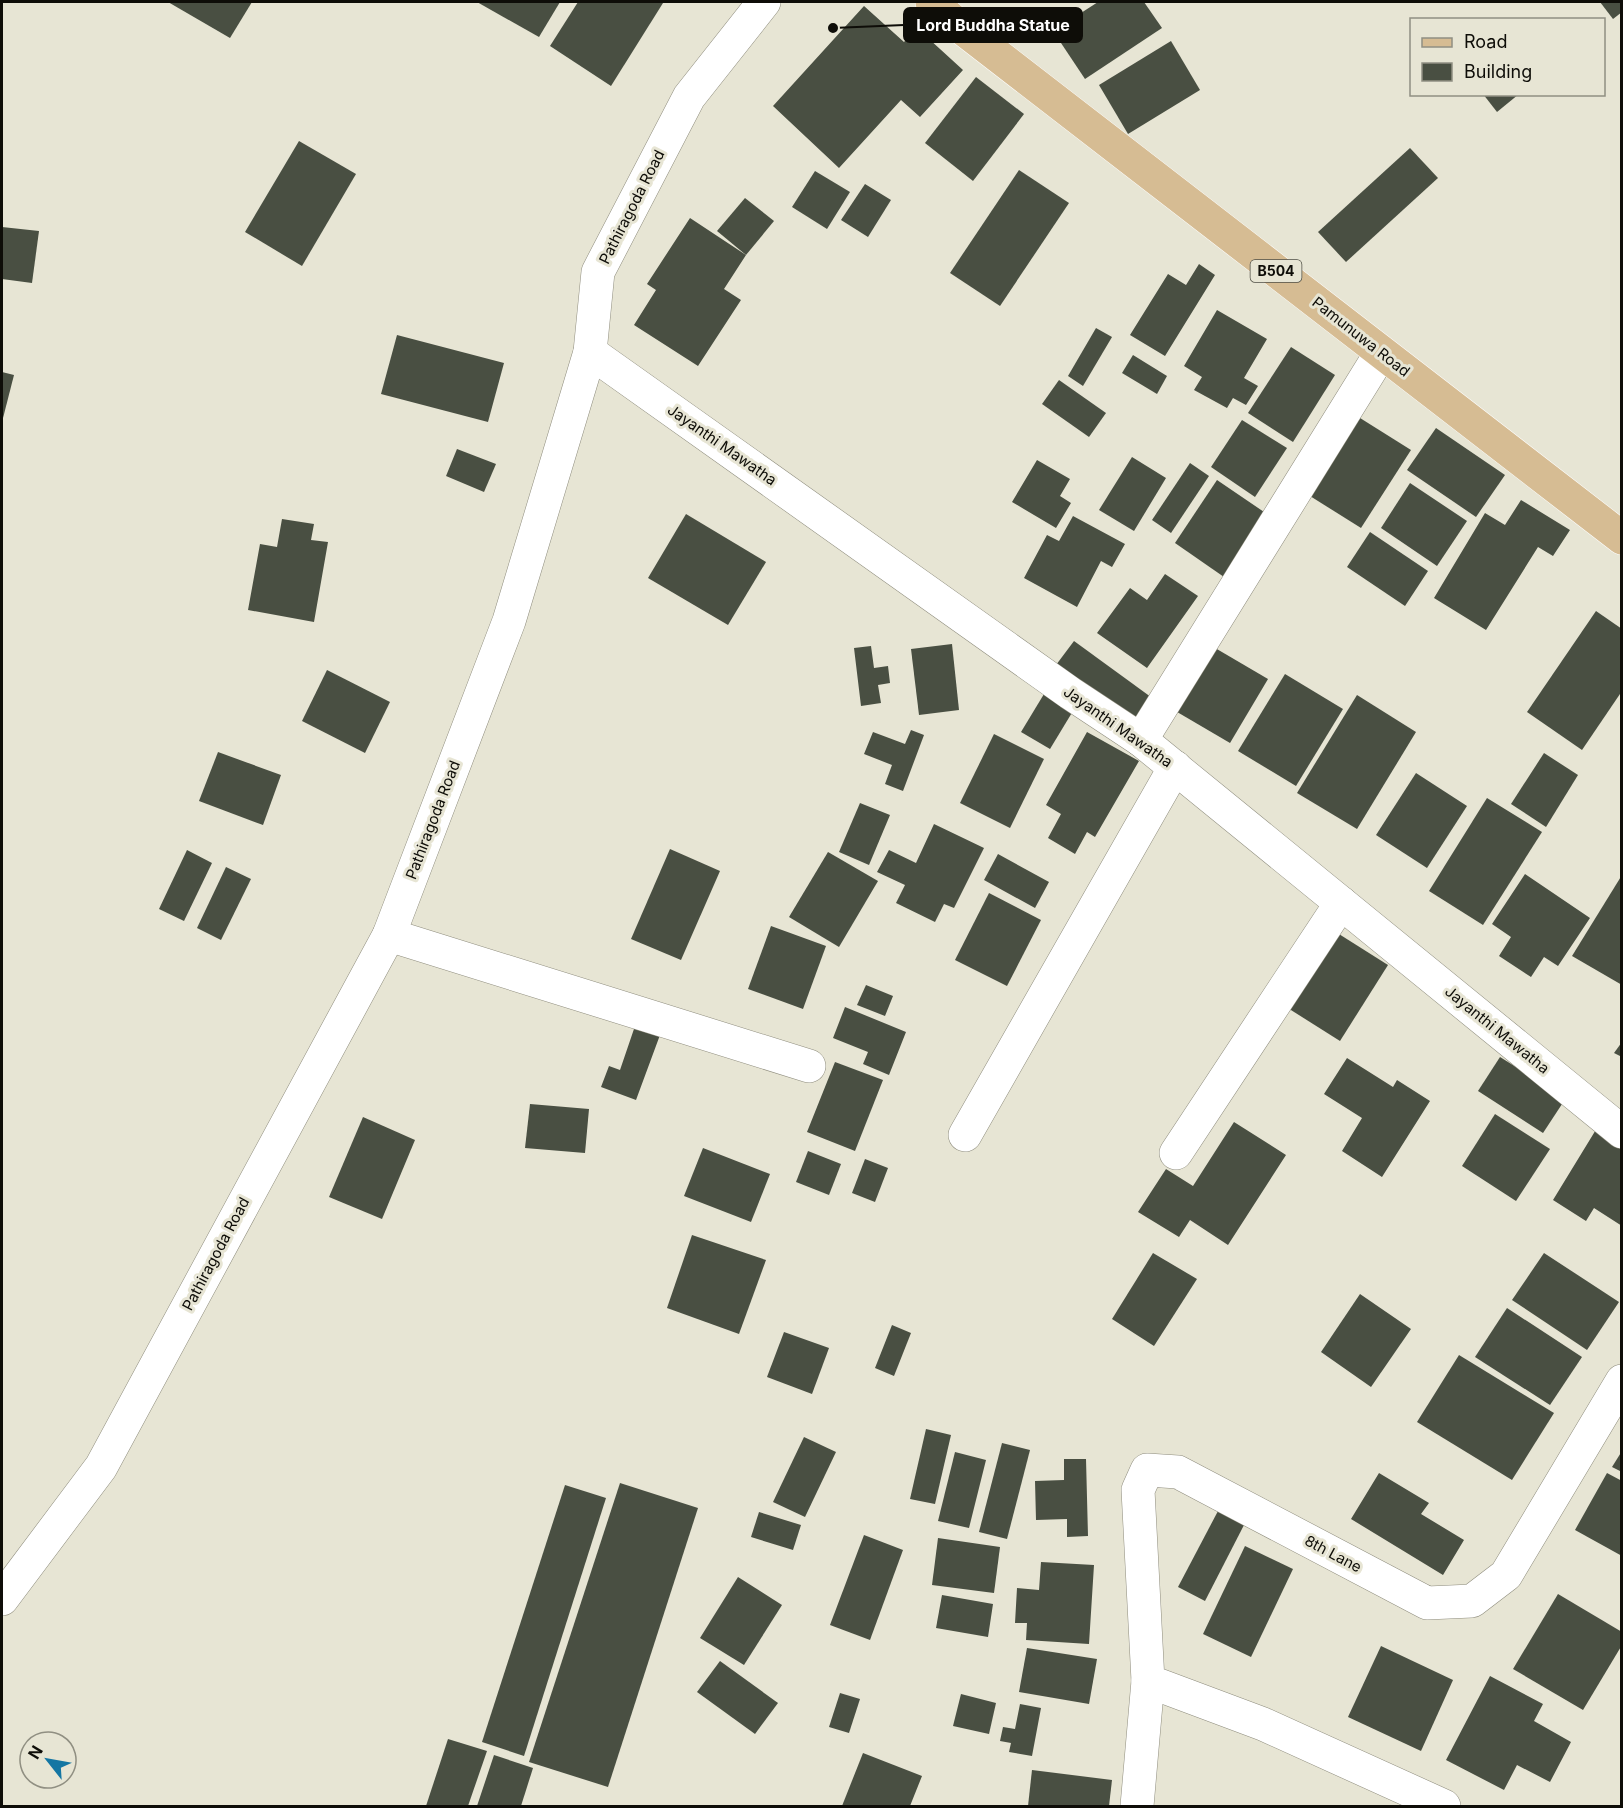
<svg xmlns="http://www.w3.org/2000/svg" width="1623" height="1808" viewBox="0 0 1623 1808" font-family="Inter,sans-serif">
  <rect width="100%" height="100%" fill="#e7e5d4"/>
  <g fill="#494f42">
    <polygon points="168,2 252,2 230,38"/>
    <polygon points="477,2 560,2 539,37"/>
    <polygon points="578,2 663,3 611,86 550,46"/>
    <polygon points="1098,2 1144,2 1162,28 1085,79 1053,31"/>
    <polygon points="1600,2 1622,2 1622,12 1613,19"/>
    <polygon points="864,6 904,42 917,28 963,70 920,117 901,100 839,168 773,106"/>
    <polygon points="1171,41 1200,90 1128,134 1099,85"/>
    <polygon points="976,77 1024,114 973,181 925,143"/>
    <polygon points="1483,94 1519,94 1497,112"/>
    <polygon points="299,141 356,174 302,266 245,232"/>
    <polygon points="1410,148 1438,178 1346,262 1318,232"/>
    <polygon points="1019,170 1069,203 1000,306 950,273"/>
    <polygon points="815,171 850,192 827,229 792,207"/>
    <polygon points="865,184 891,200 868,237 841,220"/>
    <polygon points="745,198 774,221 746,255 717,231"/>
    <polygon points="690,218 746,255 724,289 741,300 698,366 634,325 656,290 647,284"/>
    <polygon points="2,227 39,231 32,283 2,279"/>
    <polygon points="1199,264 1215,275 1165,356 1130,335 1168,274 1186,285"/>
    <polygon points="1217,310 1267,339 1244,378 1258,386 1246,405 1233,398 1227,408 1194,390 1202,377 1184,366"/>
    <polygon points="1096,328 1112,337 1083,386 1068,376"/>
    <polygon points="397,335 504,363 488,422 381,394"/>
    <polygon points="1291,347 1335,375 1293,442 1248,413"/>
    <polygon points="1133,355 1167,376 1157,394 1122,373"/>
    <polygon points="2,372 14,375 2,422"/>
    <polygon points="1059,380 1106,413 1089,437 1042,404"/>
    <polygon points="1360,418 1411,450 1361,528 1310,496"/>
    <polygon points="1242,420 1287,448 1255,497 1211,467"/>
    <polygon points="1436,428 1505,475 1476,517 1407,470"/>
    <polygon points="457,449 496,464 484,492 446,476"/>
    <polygon points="1132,457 1166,478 1134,531 1099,510"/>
    <polygon points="1037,460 1070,479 1060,496 1071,503 1056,528 1012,502"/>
    <polygon points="1190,463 1209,476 1171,533 1152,520"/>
    <polygon points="1217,480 1267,514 1224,577 1175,543"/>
    <polygon points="1410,483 1467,521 1437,566 1381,528"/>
    <polygon points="1521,500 1570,530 1553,556 1538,547 1486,630 1434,598 1485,513 1505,525"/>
    <polygon points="686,514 766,562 728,625 648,578"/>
    <polygon points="1073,516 1125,544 1112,567 1101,561 1077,607 1024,578 1047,535 1059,541"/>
    <polygon points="282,519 314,524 311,540 328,542 314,622 248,610 260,544 277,547"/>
    <polygon points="1370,532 1428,571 1405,606 1347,567"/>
    <polygon points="1165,574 1198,596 1147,668 1097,633 1130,588 1147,600"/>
    <polygon points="1596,611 1622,629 1622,691 1582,750 1527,712"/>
    <polygon points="1074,641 1155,700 1137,724 1056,665"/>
    <polygon points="952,644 959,710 919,715 911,649"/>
    <polygon points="1210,645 1268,679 1230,743 1172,709"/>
    <polygon points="871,646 874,668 888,666 890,683 878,685 881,703 861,706 854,648"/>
    <polygon points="327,670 390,702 365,753 302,721"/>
    <polygon points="1285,674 1343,709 1296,786 1238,751"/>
    <polygon points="1044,694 1073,711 1050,749 1021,732"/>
    <polygon points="1357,695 1416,732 1357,829 1297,793"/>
    <polygon points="911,730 924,735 903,791 885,784 892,765 864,754 873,732 905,744"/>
    <polygon points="1087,732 1139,761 1095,837 1087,832 1075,854 1048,838 1061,814 1046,805"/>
    <polygon points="994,734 1044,759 1010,828 960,803"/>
    <polygon points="218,752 281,775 263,825 199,801"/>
    <polygon points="1544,753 1578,775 1546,827 1511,804"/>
    <polygon points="1416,773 1467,806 1427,868 1376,835"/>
    <polygon points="1487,798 1542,832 1483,925 1429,891"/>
    <polygon points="860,803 890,815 869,865 839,852"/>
    <polygon points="934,824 984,848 954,908 944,904 935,922 896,903 905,885 877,872 889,850 916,863"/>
    <polygon points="670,849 720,871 681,960 631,939"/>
    <polygon points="187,850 212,863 184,921 159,909"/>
    <polygon points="828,852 878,881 839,947 789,917"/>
    <polygon points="998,854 1049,882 1035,908 984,880"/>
    <polygon points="226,867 251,879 221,940 197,928"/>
    <polygon points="1525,874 1590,918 1558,966 1544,957 1531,977 1499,956 1511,937 1492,924"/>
    <polygon points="1622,875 1622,985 1572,956"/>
    <polygon points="989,893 1041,920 1007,986 955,960"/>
    <polygon points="771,926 826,946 803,1009 748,989"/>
    <polygon points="1331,929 1388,965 1340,1041 1283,1005"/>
    <polygon points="866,985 893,996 885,1016 857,1005"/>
    <polygon points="845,1007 906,1032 889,1075 863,1064 868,1052 833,1038"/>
    <polygon points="635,1026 660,1035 636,1100 601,1087 609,1066 620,1070"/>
    <polygon points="1622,1042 1622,1057 1614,1053"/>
    <polygon points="1500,1057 1566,1098 1543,1133 1478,1091"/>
    <polygon points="1347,1058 1393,1087 1397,1080 1430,1101 1382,1177 1342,1151 1362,1118 1324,1094"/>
    <polygon points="835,1062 883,1080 855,1151 807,1132"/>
    <polygon points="530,1104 589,1109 585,1153 525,1148"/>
    <polygon points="1495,1114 1550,1149 1516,1201 1462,1166"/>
    <polygon points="363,1117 415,1140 382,1219 329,1197"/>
    <polygon points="1234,1122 1286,1155 1228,1245 1190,1220 1179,1237 1138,1212 1166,1169 1193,1186"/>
    <polygon points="1597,1128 1622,1142 1622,1226 1594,1208 1586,1221 1553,1200"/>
    <polygon points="703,1148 770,1174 751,1222 684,1196"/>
    <polygon points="808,1151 841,1164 829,1195 796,1182"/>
    <polygon points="865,1159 888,1168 875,1202 852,1193"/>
    <polygon points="692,1235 766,1260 739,1334 667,1308"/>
    <polygon points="1153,1253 1197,1279 1154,1346 1112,1319"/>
    <polygon points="1544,1253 1619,1302 1587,1350 1512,1300"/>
    <polygon points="1360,1294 1411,1329 1371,1387 1321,1352"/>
    <polygon points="1507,1308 1582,1357 1550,1405 1475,1357"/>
    <polygon points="892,1325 911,1333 894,1376 875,1368"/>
    <polygon points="784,1332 829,1348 812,1394 767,1377"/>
    <polygon points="1459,1355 1554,1413 1512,1480 1417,1422"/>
    <polygon points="926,1429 951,1435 935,1504 910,1499"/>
    <polygon points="804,1437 836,1452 805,1517 773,1502"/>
    <polygon points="1002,1443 1030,1450 1007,1539 979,1532"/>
    <polygon points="1622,1451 1622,1472 1612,1467"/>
    <polygon points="955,1452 986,1460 969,1528 938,1521"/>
    <polygon points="1064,1459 1086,1459 1088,1536 1067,1537 1067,1519 1036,1520 1035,1481 1064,1480"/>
    <polygon points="1379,1473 1429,1503 1421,1514 1464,1540 1443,1575 1351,1519"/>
    <polygon points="1607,1473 1622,1481 1622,1556 1575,1530"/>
    <polygon points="620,1483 698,1508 608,1787 529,1762"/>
    <polygon points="565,1485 606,1498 524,1756 482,1742"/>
    <polygon points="1218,1511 1244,1525 1205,1601 1178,1587"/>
    <polygon points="759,1512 801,1525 793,1550 751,1537"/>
    <polygon points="864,1535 903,1550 870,1640 830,1625"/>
    <polygon points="938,1538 1000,1547 994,1593 932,1585"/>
    <polygon points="1245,1546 1293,1569 1251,1657 1203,1634"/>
    <polygon points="1041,1562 1094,1565 1089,1644 1026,1640 1027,1623 1015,1623 1017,1588 1039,1590"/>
    <polygon points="738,1577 782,1605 744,1665 700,1638"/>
    <polygon points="1558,1594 1622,1632 1622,1645 1583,1710 1513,1669"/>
    <polygon points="942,1595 993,1604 988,1637 936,1628"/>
    <polygon points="1381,1646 1453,1680 1421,1751 1348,1717"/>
    <polygon points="1027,1648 1097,1659 1089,1704 1019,1692"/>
    <polygon points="720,1661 778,1703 755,1734 697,1692"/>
    <polygon points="1490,1676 1543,1704 1534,1721 1571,1742 1550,1782 1517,1765 1504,1790 1446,1760"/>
    <polygon points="840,1693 860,1699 849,1733 829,1727"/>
    <polygon points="961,1694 996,1703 989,1734 953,1726"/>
    <polygon points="1020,1704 1041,1708 1032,1756 1009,1752 1011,1743 1000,1741 1003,1727 1015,1729"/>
    <polygon points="448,1739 487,1751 468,1806 426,1806"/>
    <polygon points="863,1753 922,1776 910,1806 842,1806"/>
    <polygon points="494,1755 533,1768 521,1806 477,1806"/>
    <polygon points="1032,1770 1112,1780 1109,1806 1028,1806"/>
  </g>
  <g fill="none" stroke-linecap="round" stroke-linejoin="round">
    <defs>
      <g id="minor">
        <polyline points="590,352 1070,693 1141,740 1622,1132"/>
        <polyline points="1141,740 1381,353"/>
        <polyline points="389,935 809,1066"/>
        <polyline points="965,1135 1175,767"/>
        <polyline points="1176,1153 1341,903"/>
        <polyline points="2,1599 101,1467 389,935 509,621 590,352 598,272 689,97 764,2"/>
        <polyline points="1137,1806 1148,1681"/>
        <polyline points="1444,1806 1263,1724 1148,1681 1138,1490 1147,1470 1178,1472 1427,1603 1472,1601 1506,1575 1622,1381"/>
      </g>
      <polyline id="major" points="932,2 954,22 1622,538"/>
    </defs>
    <use href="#minor" stroke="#8f8d7e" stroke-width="34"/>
    <use href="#major" stroke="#fff" stroke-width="34"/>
    <use href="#minor" stroke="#fff" stroke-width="33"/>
    <use href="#major" stroke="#d6bc93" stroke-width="33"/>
  </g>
  <g text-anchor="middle" stroke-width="6" stroke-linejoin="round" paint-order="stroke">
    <rect fill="#e7e5d4" stroke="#4f4e45" stroke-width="1.5" x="1250.5" y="260" width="51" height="22" rx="4.5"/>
    <g font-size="14" font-weight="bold" fill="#0e0d08">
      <text x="1276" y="276">B504</text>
    </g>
    <g font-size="15" fill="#0e0d08" stroke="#e7e5d4">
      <text transform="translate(632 207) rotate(-63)" y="5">Pathiragoda Road</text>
      <text transform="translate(1361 337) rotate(38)" y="5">Pamunuwa Road</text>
      <text transform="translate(722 445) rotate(35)" y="5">Jayanthi Mawatha</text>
      <text transform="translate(1118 727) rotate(35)" y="5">Jayanthi Mawatha</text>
      <text transform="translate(433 820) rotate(-69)" y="5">Pathiragoda Road</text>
      <text transform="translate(1497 1030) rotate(39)" y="5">Jayanthi Mawatha</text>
      <text transform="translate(216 1254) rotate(-62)" y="5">Pathiragoda Road</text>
      <text transform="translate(1333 1554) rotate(28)" y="5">8th Lane</text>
    </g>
  </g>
  <path fill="none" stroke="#0e0d08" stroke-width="2" d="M833 28L904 25"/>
  <circle fill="#0e0d08" stroke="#e7e5d4" stroke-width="2" cx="833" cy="28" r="6"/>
  <rect fill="#0e0d08" stroke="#0e0d08" stroke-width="2" x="904" y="8" width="178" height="34" rx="6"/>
  <g font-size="16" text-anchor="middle" font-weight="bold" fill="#fff">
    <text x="993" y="31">Lord Buddha Statue</text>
  </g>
  <rect width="1623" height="1808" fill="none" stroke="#0e0d08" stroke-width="6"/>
  <rect x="1410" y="18" width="195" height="78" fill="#e7e5d4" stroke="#908f82" stroke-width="1.5"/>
  <rect x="1422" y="38" width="30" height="9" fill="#d6bc93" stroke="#908f82" stroke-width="1.5"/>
  <text x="1464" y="48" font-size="18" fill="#0e0d08">Road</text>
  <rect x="1422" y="63" width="30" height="18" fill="#494f42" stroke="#908f82" stroke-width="1.5"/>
  <text x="1464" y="78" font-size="18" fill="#0e0d08">Building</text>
  <g transform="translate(48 1760) rotate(301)"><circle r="28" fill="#e7e5d4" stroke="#908f82" stroke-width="1.5"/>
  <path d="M0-4.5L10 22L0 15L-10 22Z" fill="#1476a3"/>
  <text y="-9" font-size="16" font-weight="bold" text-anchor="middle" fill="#0e0d08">N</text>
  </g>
</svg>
